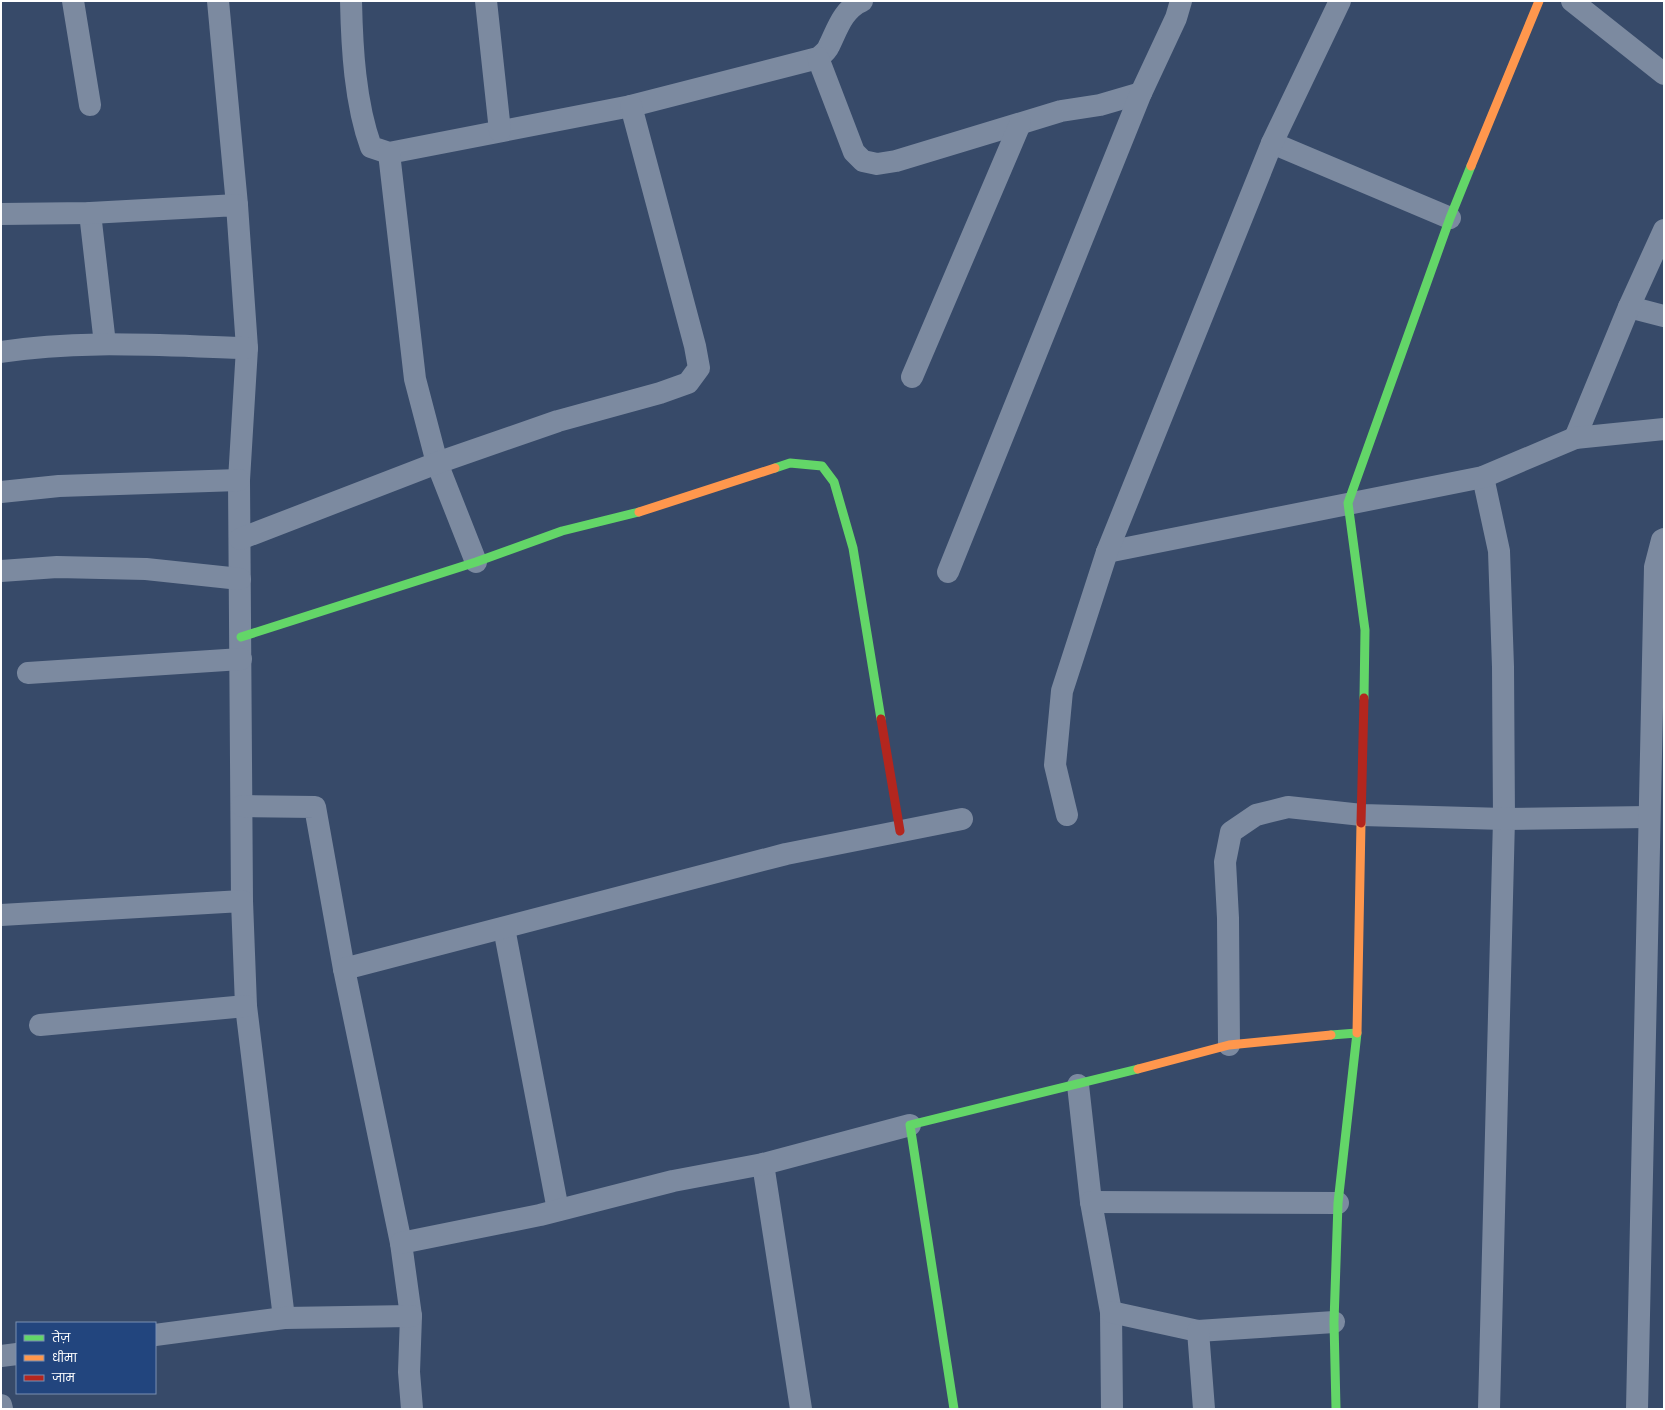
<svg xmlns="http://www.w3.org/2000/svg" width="1665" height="1410" viewBox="0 0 1665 1410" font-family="Poppins,'Noto Sans Devanagari',sans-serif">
  <rect width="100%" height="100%" fill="#374a69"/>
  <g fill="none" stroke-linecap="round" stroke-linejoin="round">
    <g stroke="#7c8aa0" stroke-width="22">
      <polyline points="73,1 90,105"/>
      <polyline points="218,1 237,205"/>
      <path d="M351,1C352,48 355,103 371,147L389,153L631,106L818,58C822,55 827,51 829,46C837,30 843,9 862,1"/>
      <polyline points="486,1 500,131"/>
      <polyline points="1572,1 1664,74"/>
      <polyline points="818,58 854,152 863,161 877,164 896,161 1061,111 1100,105 1141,93"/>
      <polyline points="1272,143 1450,218"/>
      <polyline points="389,153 415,379 437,463 476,562"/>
      <polyline points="90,213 105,344"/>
      <polyline points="1,214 90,213 237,205 247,348 239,480 242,901"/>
      <polyline points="1629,307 1664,316"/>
      <path d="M1,352C82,339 166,346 247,348"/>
      <polyline points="912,377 1020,124"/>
      <polyline points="1575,438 1629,307 1664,230"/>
      <polyline points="1483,477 1499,551 1503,667 1504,819 1489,1409"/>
      <polyline points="1,492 59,486 239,480"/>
      <polyline points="240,539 437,463 558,421 660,393 688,383 699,368 695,346 631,106"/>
      <polyline points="1107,552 1483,477 1575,438 1664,429"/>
      <polyline points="1,571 57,567 146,569 240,579"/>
      <polyline points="948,572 1141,93 1176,18 1181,1"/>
      <polyline points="28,673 241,659"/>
      <polyline points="242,806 315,807 344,969 401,1243 411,1316 409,1372 412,1409"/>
      <polyline points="1067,815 1055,765 1062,691 1107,552 1272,143 1340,1"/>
      <polyline points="1,915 242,901 246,1006 284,1318"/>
      <polyline points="504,928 558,1210"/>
      <polyline points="344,969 786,854 962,819"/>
      <polyline points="40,1025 246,1006"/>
      <polyline points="1229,1045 1228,918 1225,862 1231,832 1256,815 1288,807 1362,815 1504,819 1648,817"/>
      <polyline points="1078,1085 1091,1202 1111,1312 1112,1409"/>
      <polyline points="763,1164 801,1409"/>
      <polyline points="1091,1202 1338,1203"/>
      <polyline points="401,1243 540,1215 673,1181 763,1164 910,1125"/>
      <polyline points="1111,1312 1198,1331 1334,1322"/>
      <polyline points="1198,1331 1204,1409"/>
      <polyline points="155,1335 284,1318 411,1316"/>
      <polyline points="1,1356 17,1354"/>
      <polyline points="1,1405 2,1409"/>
      <polyline points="1637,1409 1655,567 1662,540 1664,539"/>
    </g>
    <g stroke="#63d668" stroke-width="9">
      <polyline points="775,468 790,463 822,466 834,482 853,548 881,719"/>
      <polyline points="241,637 476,562 562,531 639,512"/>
      <polyline points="1364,698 1365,630 1348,503 1450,218 1471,166"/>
      <polyline points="1331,1035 1357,1033 1338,1203 1334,1322 1336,1409"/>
      <polyline points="954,1409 910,1125 1138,1069"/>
    </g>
    <g stroke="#ff974d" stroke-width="9">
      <polyline points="1471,166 1539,1"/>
      <polyline points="639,512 775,468"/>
      <polyline points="1357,1033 1361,823"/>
      <polyline points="1138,1069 1229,1045 1331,1035"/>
    </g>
    <g stroke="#b3261e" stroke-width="9">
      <polyline points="881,719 900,831"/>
      <polyline points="1361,823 1364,698"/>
    </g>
  </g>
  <rect width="1665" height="1410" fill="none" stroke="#ffffff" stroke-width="4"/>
  <rect x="16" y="1322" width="140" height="72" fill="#22457e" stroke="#7a8fb2"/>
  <rect x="24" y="1335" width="20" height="6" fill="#63d668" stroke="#7a8fb2"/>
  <text x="52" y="1342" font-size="12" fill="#ffffff">तेज़</text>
  <rect x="24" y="1355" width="20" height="6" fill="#ff974d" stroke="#7a8fb2"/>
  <text x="52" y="1362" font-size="12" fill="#ffffff">धीमा</text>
  <rect x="24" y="1375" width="20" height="6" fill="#b3261e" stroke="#7a8fb2"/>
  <text x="52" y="1382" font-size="12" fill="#ffffff">जाम</text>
</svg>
